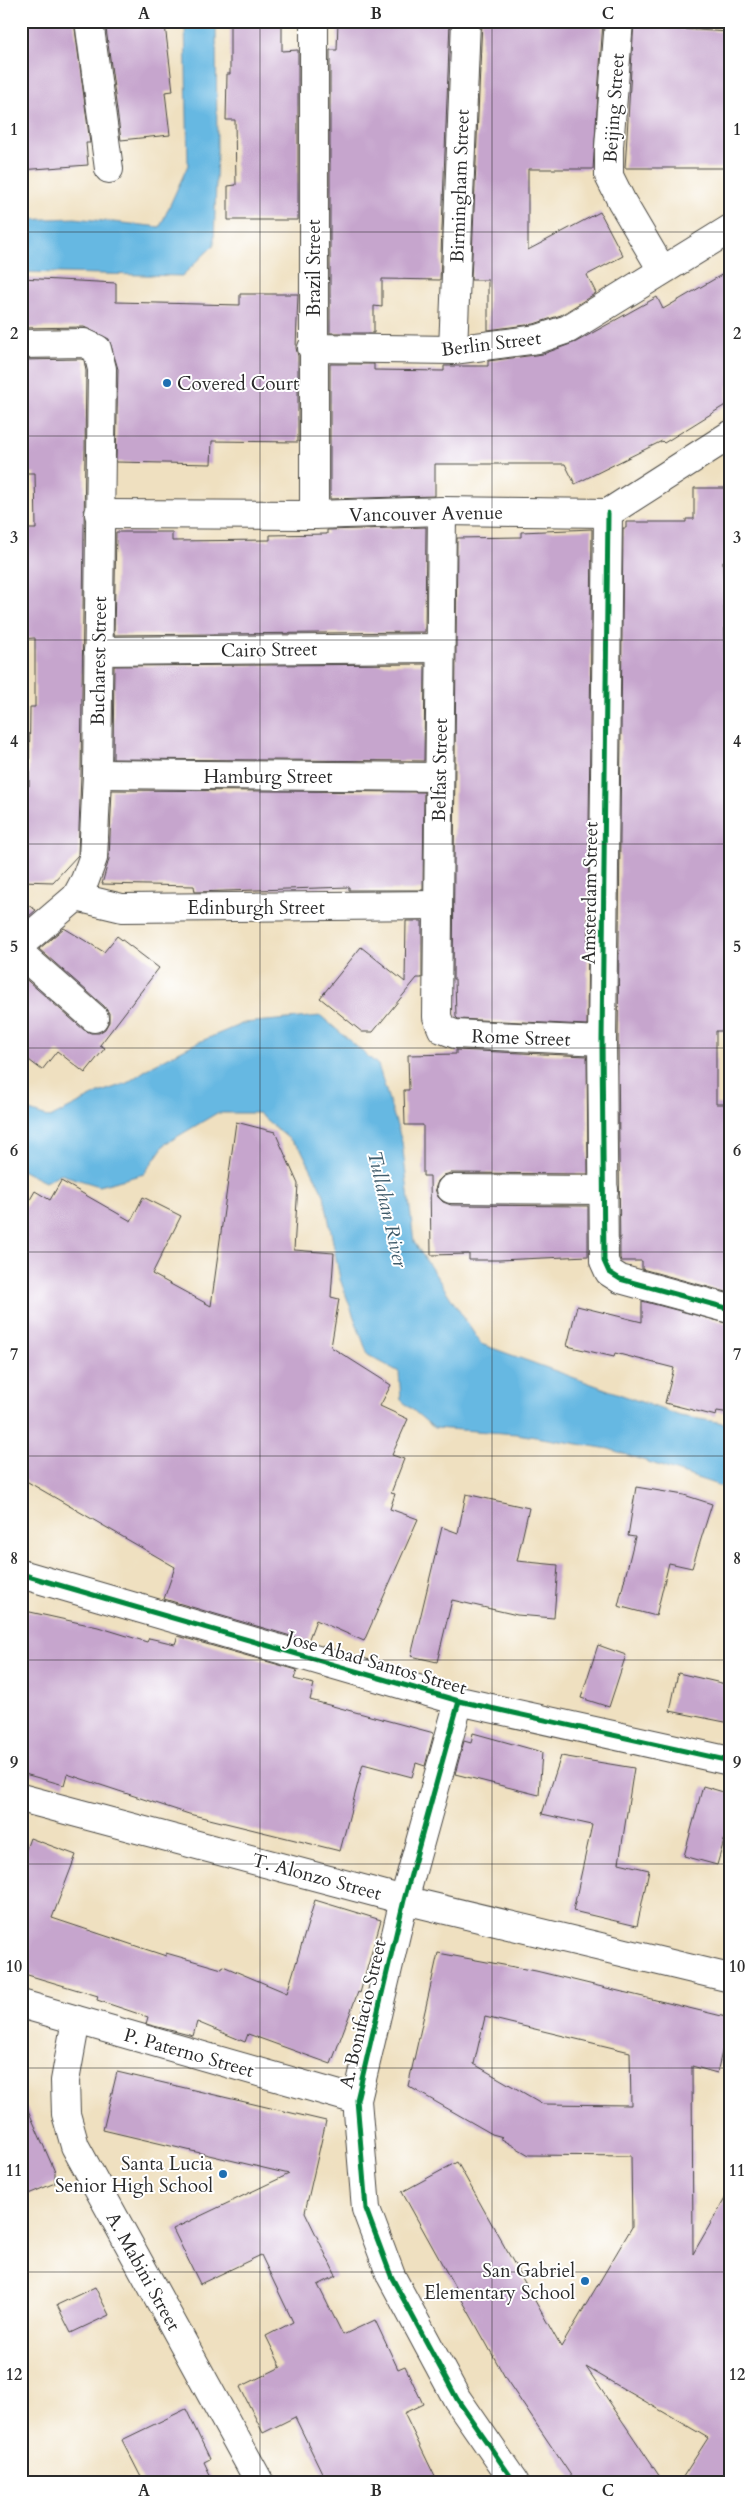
<svg xmlns="http://www.w3.org/2000/svg" width="751" height="2504" viewBox="0 0 751 2504" font-family="Cardo,serif">
  <rect width="100%" height="100%" fill="#fff"/>
  <filter id="ink" filterUnits="userSpaceOnUse"><feTurbulence type="fractalNoise" baseFrequency=".02" numOctaves="2"/><feDisplacementMap in="SourceGraphic" scale="10" xChannelSelector="R" yChannelSelector="G"/><feConvolveMatrix kernelMatrix="1 2 1 2 8 2 1 2 1" color-interpolation-filters="sRGB"/></filter>
  <filter id="wash" filterUnits="userSpaceOnUse"><feTurbulence type="fractalNoise" baseFrequency=".0096" numOctaves="4" result="noise"/><feDisplacementMap in="SourceGraphic" scale="20" xChannelSelector="R" yChannelSelector="G"/><feGaussianBlur stdDeviation="1.12" result="paint"/><feColorMatrix in="noise" values="0 0 0 0 0 0 0 0 0 0 0 0 0 0 0 0 0 1.4 0 .05"/><feComposite in="paint" operator="in"/></filter>
  <g filter="url(#wash)">
    <rect width="100%" height="100%" fill="#efe0c0"/>
    <g fill="#66b8e2" stroke="#487286">
      <polygon points="185,21 216,21 217,149 214,245 182,276 21,272 21,220 75,218 160,227 188,165"/>
      <polygon points="321,1016 378,1065 402,1142 414,1242 481,1344 680,1416 730,1424 730,1489 609,1449 517,1434 434,1428 401,1400 399,1372 368,1355 340,1279 324,1195 301,1149 258,1113 217,1113 165,1144 144,1174 99,1186 60,1174 45,1182 21,1170 21,1108 50,1118 101,1092 127,1083 153,1065 192,1045 244,1023"/>
    </g>
    <g id="blocks">
      <g fill="#c6a5cd" fill-rule="evenodd">
        <polygon points="21,21 74,21 90,143 86,143 88,165 21,170"/>
        <polygon points="105,21 143,21 144,27 165,25 173,91 165,92 170,135 121,140"/>
        <polygon points="230,21 282,21 282,51 298,50 298,220 228,220 228,186 236,185 235,120 226,120 227,74 230,74"/>
        <polygon points="338,21 450,21 440,280 382,279 382,307 374,306 374,333 330,333 330,50 337,50"/>
        <polygon points="482,21 603,21 593,169 528,169 528,250 600,212 623,256 587,275 596,293 561,315 534,324 488,330 488,280 471,280"/>
        <polygon points="634,21 680,21 680,29 730,32 730,168 625,168"/>
        <polygon points="730,270 730,388 727,384 727,404 664,443 662,441 575,484 565,464 435,464 435,496 330,499 330,364 374,364 374,370 444,371 444,366 488,366 488,361 543,354 576,342 657,297 663,309"/>
        <polygon points="21,278 116,283 116,302 240,305 240,294 298,294 296,348 298,356 298,442 212,441 211,464 116,462 118,369 109,339 84,327 21,328"/>
        <polygon points="81,359 84,360 86,371 81,774 78,855 53,882 21,881 21,786 29,786 30,707 35,707 35,638 21,639 21,529 36,529 35,473 21,473 21,360"/>
        <polygon points="694,488 727,488 727,518 730,518 730,561 723,561 726,677 730,677 730,774 727,775 726,839 730,839 727,994 730,994 730,1031 716,1031 716,1104 730,1104 730,1293 642,1269 642,1261 621,1261 620,1258 618,1041 623,528 626,528 626,522 686,522 686,519 694,519"/>
        <polygon points="426,527 425,632 114,635 116,532 172,532 172,541 270,540 270,535 327,534 327,530"/>
        <polygon points="592,529 587,1025 458,1019 456,1017 455,979 453,979 457,538 521,537 521,532"/>
        <polygon points="425,664 424,761 113,759 114,666"/>
        <polygon points="112,790 424,792 423,890 349,890 349,887 195,892 194,886 102,884 109,859"/>
        <polygon points="21,901 36,910 21,923"/>
        <polygon points="406,921 422,921 422,978 417,978 373,1032 362,1032 320,998 361,947 405,982"/>
        <polygon points="64,928 104,952 117,936 159,968 100,1045 105,1048 85,1073 57,1051 42,1070 21,1054 21,975 84,1030 91,1033 99,1033 105,1029 109,1022 109,1013 104,1006 39,949"/>
        <polygon points="456,1050 587,1056 588,1174 451,1173 444,1175 438,1181 435,1189 438,1197 443,1202 451,1205 588,1206 588,1256 499,1260 469,1260 469,1254 431,1255 430,1176 423,1176 423,1125 405,1125 404,1090 409,1090 408,1055 456,1054"/>
        <polygon points="236,1122 275,1132 298,1184 294,1250 334,1253 331,1297 339,1299 331,1347 391,1385 380,1406 408,1419 392,1455 404,1459 391,1493 395,1494 390,1509 418,1519 364,1641 316,1620 308,1641 164,1599 175,1567 21,1478 21,1215 35,1191 50,1200 61,1181 131,1221 143,1197 181,1216 152,1274 211,1306"/>
        <polygon points="642,1301 730,1324 730,1413 717,1411 716,1416 665,1403 674,1368 615,1353 614,1357 567,1346 577,1306 642,1322"/>
        <polygon points="636,1487 684,1495 712,1504 692,1568 669,1563 656,1616 618,1606 635,1537 628,1536"/>
        <polygon points="466,1494 529,1508 517,1561 558,1565 554,1618 517,1615 452,1600 437,1662 411,1656 442,1527 458,1533"/>
        <polygon points="21,1610 98,1627 147,1642 149,1638 175,1644 178,1636 297,1670 294,1679 314,1684 310,1700 434,1733 425,1766 416,1763 412,1777 363,1764 340,1851 189,1814 67,1774 64,1785 21,1773"/>
        <polygon points="598,1645 626,1655 609,1707 581,1698"/>
        <polygon points="678,1673 730,1685 730,1723 670,1711"/>
        <polygon points="473,1733 542,1752 539,1795 455,1774 464,1741 471,1743"/>
        <polygon points="561,1756 634,1768 619,1863 649,1870 637,1926 573,1911 592,1825 542,1814"/>
        <polygon points="703,1786 730,1794 730,1820 717,1865 684,1856"/>
        <polygon points="30,1838 76,1855 52,1918 166,1956 166,1953 222,1969 223,1966 287,1993 315,1900 381,1920 360,1993 358,1992 331,2064 248,2034 245,2042 197,2022 193,2036 146,2024 148,2017 97,2000 98,1996 21,1973 21,1863"/>
        <path d="M438,1953L536,1971L730,2018L717,2073L692,2066L693,2254L730,2190V2483H679L708,2438L586,2367L664,2483H576L506,2379L402,2192L457,2162L561,2347L632,2227L631,2156L529,2155L500,2138L503,2137L492,2134L408,2086ZM485,2017L630,2052L631,2105L543,2104L474,2064Z"/>
        <polygon points="117,2072 326,2121 305,2212 336,2276 318,2285 343,2335 375,2320 398,2369 405,2366 423,2404 404,2413 438,2483 327,2483 295,2417 263,2433 240,2387 281,2367 266,2336 293,2322 261,2255 200,2284 173,2229 289,2174 103,2130"/>
        <polygon points="21,2094 55,2172 55,2183 21,2197"/>
        <polygon points="95,2287 109,2315 71,2333 57,2305"/>
        <polygon points="186,2409 210,2459 204,2462 214,2483 144,2483 122,2440"/>
      </g>
    </g>
  </g>
  <g filter="url(#ink)">
    <use href="#blocks" fill-opacity="0" stroke="#484641" stroke-width="1"/>
    <g fill="none" stroke-linecap="round" stroke-linejoin="round">
      <defs>
        <g id="minor">
          <polyline points="89,21 109,169"/>
          <polyline points="619,21 609,147 609,176 622,202 662,270"/>
          <polyline points="21,344 84,343 97,349 102,369 97,774 93,858 85,880 76,897 21,944"/>
          <polyline points="312,348 453,350 538,339 568,329 730,229"/>
          <polyline points="453,350 466,21"/>
          <polyline points="442,511 437,1017 442,1029 455,1034 602,1041"/>
          <polyline points="608,513 602,1041 604,1261 609,1272 620,1279 730,1309"/>
          <polyline points="99,514 314,515 442,511 608,513 730,435"/>
          <polyline points="314,515 314,21"/>
          <polyline points="98,651 440,648"/>
          <polyline points="97,774 439,777"/>
          <polyline points="76,897 122,908 437,905"/>
          <polyline points="21,954 94,1018"/>
          <polyline points="451,1189 604,1190"/>
          <polyline points="21,1574 459,1701 730,1761"/>
          <polyline points="459,1701 404,1900 357,2100 366,2209 391,2276 457,2399 515,2483"/>
          <polyline points="21,1798 404,1900 730,1978"/>
          <polyline points="21,2004 357,2100"/>
          <polyline points="76,2020 65,2081 66,2114 75,2146 260,2483"/>
        </g>
      </defs>
      <use href="#minor" stroke="#484641" stroke-width="30"/>
      <use href="#minor" stroke="#fff" stroke-width="28"/>
      <defs>
        <g id="cycleway">
          <polyline points="608,513 602,1041 604,1261 609,1272 620,1279 730,1309"/>
          <polyline points="21,1574 459,1701 730,1761"/>
          <polyline points="459,1701 404,1900 357,2100 366,2209 391,2276 457,2399 515,2483"/>
        </g>
      </defs>
      <use href="#cycleway" stroke="#fff" stroke-width="8"/>
      <use href="#cycleway" stroke="#00873e" stroke-width="5"/>
    </g>
  </g>
  <path fill="none" stroke="#2b2b2b" stroke-width="1" stroke-opacity="0.55" d="M260,21V2483M492,21V2483M21,232H730M21,436H730M21,640H730M21,844H730M21,1048H730M21,1252H730M21,1456H730M21,1660H730M21,1864H730M21,2068H730M21,2272H730"/>
  <g fill="#1f6fb2" stroke="#fff" stroke-width="2">
    <circle cx="167" cy="383" r="5"/>
    <circle cx="223" cy="2174" r="5"/>
    <circle cx="585" cy="2281" r="5"/>
  </g>
  <g text-anchor="middle" stroke-width="4" stroke-linejoin="round" paint-order="stroke">
    <g font-size="19" fill="#2b2b2b" stroke="#fff">
      <text transform="translate(613 108) rotate(-86)" y="7">Beijing Street</text>
      <text transform="translate(459 186) rotate(-88)" y="7">Birmingham Street</text>
      <text transform="translate(313 268) rotate(-90)" y="7">Brazil Street</text>
      <text transform="translate(491 343) rotate(-7)" y="7">Berlin Street</text>
      <text transform="translate(426 513) rotate(-1)" y="7">Vancouver Avenue</text>
      <text transform="translate(269 649) rotate(-1)" y="7">Cairo Street</text>
      <text transform="translate(98 661) rotate(-89)" y="7">Bucharest Street</text>
      <text transform="translate(439 770) rotate(-89)" y="7">Belfast Street</text>
      <text x="268" y="783">Hamburg Street</text>
      <text transform="translate(589 893) rotate(-89)" y="7">Amsterdam Street</text>
      <text x="256" y="914">Edinburgh Street</text>
      <text transform="translate(521 1037) rotate(2)" y="7">Rome Street</text>
      <text transform="translate(377 1662) rotate(16)" y="7">Jose Abad Santos Street</text>
      <text transform="translate(317 1876) rotate(15)" y="7">T. Alonzo Street</text>
      <text transform="translate(362 2014) rotate(-77)" y="7">A. Bonifacio Street</text>
      <text transform="translate(189 2052) rotate(16)" y="7">P. Paterno Street</text>
      <text transform="translate(144 2271) rotate(61)" y="7">A. Mabini Street</text>
    </g>
    <g font-size="19" fill="#2b2b2b" stroke="#fff" text-anchor="end">
      <text x="177" y="390" text-anchor="start">Covered Court</text>
      <text x="213" y="2170">Santa Lucia<tspan x="213" dy="22">Senior High School</tspan></text>
      <text x="575" y="2277">San Gabriel<tspan x="575" dy="22">Elementary School</tspan></text>
    </g>
    <g font-size="20" font-style="italic" fill="#405c6b" stroke="#fff">
      <text transform="translate(388 1209) rotate(77)" y="7">Tullahan River</text>
    </g>
  </g>
  <rect width="751" height="2504" fill="none" stroke="#fff" stroke-width="55"/>
  <rect x="28" y="28" width="696" height="2448" fill="none" stroke="#2b2b2b" stroke-width="2"/>
  <g font-size="16" text-anchor="middle" font-weight="bold" fill="#2b2b2b">
    <text x="144" y="19">A</text>
    <text x="376" y="19">B</text>
    <text x="608" y="19">C</text>
    <text x="14" y="135">1</text>
    <text x="737" y="135">1</text>
    <text x="14" y="339">2</text>
    <text x="737" y="339">2</text>
    <text x="14" y="543">3</text>
    <text x="737" y="543">3</text>
    <text x="14" y="747">4</text>
    <text x="737" y="747">4</text>
    <text x="14" y="952">5</text>
    <text x="737" y="952">5</text>
    <text x="14" y="1156">6</text>
    <text x="737" y="1156">6</text>
    <text x="14" y="1360">7</text>
    <text x="737" y="1360">7</text>
    <text x="14" y="1564">8</text>
    <text x="737" y="1564">8</text>
    <text x="14" y="1768">9</text>
    <text x="737" y="1768">9</text>
    <text x="14" y="1972">10</text>
    <text x="737" y="1972">10</text>
    <text x="14" y="2176">11</text>
    <text x="737" y="2176">11</text>
    <text x="14" y="2380">12</text>
    <text x="737" y="2380">12</text>
    <text x="144" y="2496">A</text>
    <text x="376" y="2496">B</text>
    <text x="608" y="2496">C</text>
  </g>
</svg>
